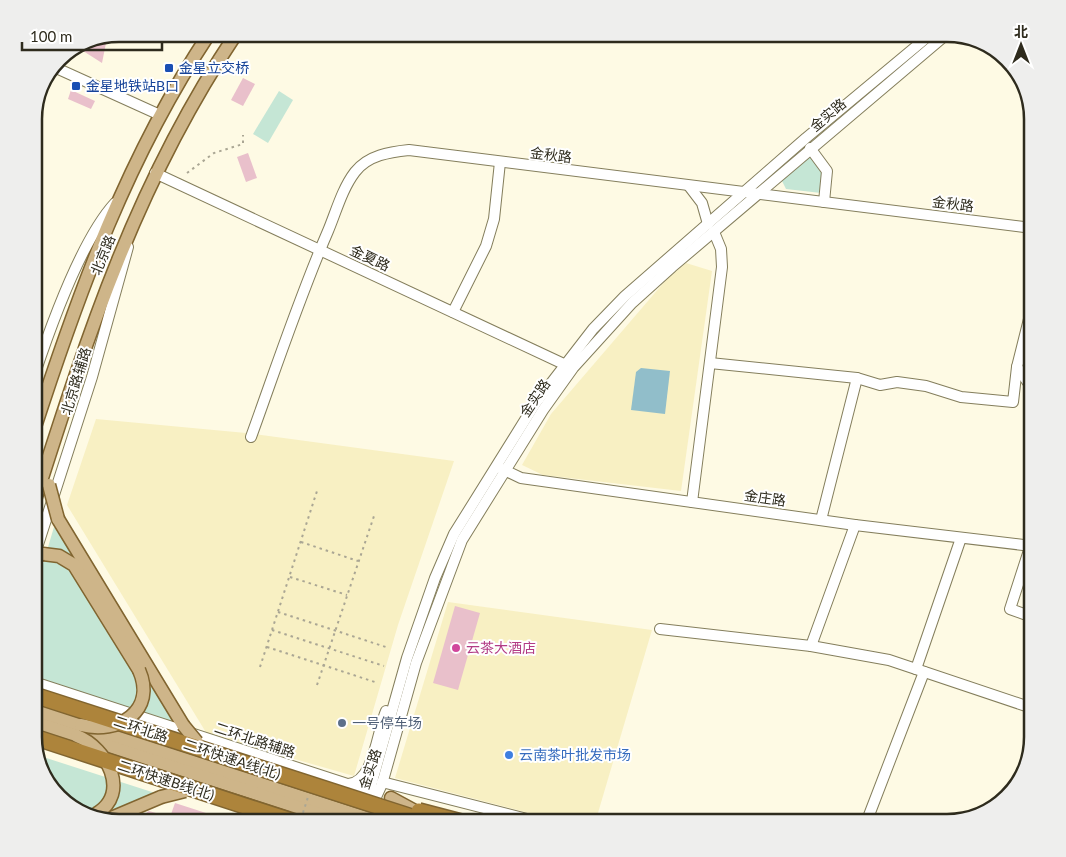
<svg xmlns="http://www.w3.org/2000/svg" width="1066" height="857" viewBox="0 0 1066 857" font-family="Lato,'Noto Sans SC',sans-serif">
  <rect width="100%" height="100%" fill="#fefae4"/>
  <g fill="#f8f0c3">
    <polygon points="686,263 712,271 681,491 543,475 522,465 551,414 666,280"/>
    <polygon points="1032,335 1032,382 1023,369"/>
    <polygon points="96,419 246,433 454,461 398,625 354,776 207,734 67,505"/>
    <polygon points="448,602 652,630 595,823 567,823 395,778"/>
  </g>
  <g fill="#c5e6d5">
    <polygon points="279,91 293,100 268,143 253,134"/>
    <polygon points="809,156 823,174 821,193 786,189 781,179"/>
    <polygon points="54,527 71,553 75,571 139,674 152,683 175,725 45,682 34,660 34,594"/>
    <polygon points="37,755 155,793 100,816 63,802 42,775"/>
  </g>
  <polygon fill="#91beca" points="641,368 670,371 665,414 631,410 636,372"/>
  <g fill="#e9c0cb">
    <polygon points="107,38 102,63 80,49 104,40"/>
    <polygon points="243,78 255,84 243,106 231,100"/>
    <polygon points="71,90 95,101 91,109 68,99"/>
    <polygon points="248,153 257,178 246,182 237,157"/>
    <polygon points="455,606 480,613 458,690 433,683"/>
    <polygon points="175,803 234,822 233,823 143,823 147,812 149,811 170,817"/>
  </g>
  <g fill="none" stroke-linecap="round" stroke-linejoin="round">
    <defs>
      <g id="minor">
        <polyline points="54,67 160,115"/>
        <polyline points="810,148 827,171 824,202"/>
        <polyline points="155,173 568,366"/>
        <polyline points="689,186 702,203 708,224"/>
        <polyline points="453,312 486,246 494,219 500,162"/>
        <polyline points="710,363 857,378 880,385 897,382 926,386 961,397 1013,402 1017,367"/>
        <path d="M34,376C50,328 81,240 115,203"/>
        <polyline points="1032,388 1017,367 1032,307"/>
        <path d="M251,437C276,368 299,298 328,231C336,212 342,189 355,172C368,155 390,152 409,150L1032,228"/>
        <polyline points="502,469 521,478 855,525 1032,546"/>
        <polyline points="692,502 722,267 721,249 714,232"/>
        <polyline points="821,520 857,378"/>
        <polyline points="34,557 92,377 128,247"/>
        <polyline points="1032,617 1010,609 1032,541"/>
        <polyline points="660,629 811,646 889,660 1032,708"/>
        <polyline points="811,646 855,525"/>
        <polyline points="916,669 961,538"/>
        <polyline points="34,682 375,793"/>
        <polyline points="382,782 543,823"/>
        <path d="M348,784C374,783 377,731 386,711"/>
        <polyline points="369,803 372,782 407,658 435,578 454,534 535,404 593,329 625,296 806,138 931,34"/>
        <polyline points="371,808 382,784 416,663 462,540 543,410 573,368 632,303 672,267 947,34"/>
        <polyline points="869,817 886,823"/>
        <polyline points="866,823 924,672"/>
      </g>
      <g id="major">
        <path d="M34,430C79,291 128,156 209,34"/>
        <path d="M34,503C88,334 136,183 236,34"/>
        <polyline points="58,519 183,725"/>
        <polyline points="43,554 59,556 74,565 139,670"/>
        <polyline points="34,710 382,823"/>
        <polyline points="34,722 347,823"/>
        <polyline points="391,798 426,817"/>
        <polyline points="109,819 161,797"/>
      </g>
      <polyline id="highway" points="288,820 299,823"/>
    </defs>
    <use href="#minor" stroke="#847e5c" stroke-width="12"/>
    <use href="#major" stroke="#816530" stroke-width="15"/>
    <use href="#highway" stroke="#816530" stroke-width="18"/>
    <g stroke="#aaa694" stroke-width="2" stroke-dasharray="2.5 4" stroke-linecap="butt">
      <polyline points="187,173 214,153 243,144 243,135"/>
      <polyline points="301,542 358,561"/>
      <polyline points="290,577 347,595"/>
      <polyline points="278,612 389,648"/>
      <polyline points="272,630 384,666"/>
      <polyline points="267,647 378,683"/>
      <polyline points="260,667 317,491"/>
      <polyline points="317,685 374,516"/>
    </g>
    <use href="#minor" stroke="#fff" stroke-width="10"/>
    <use href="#major" stroke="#ceb589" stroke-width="12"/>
    <use href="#highway" stroke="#ad843b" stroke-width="15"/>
    <defs>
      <g id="major-bridge">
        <polyline points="49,485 58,519"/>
        <polyline points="34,556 43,554"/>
        <path d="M81,725C118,735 157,711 139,670"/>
        <polyline points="183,725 197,742"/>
        <path d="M77,736C107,748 131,793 96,814"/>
        <polyline points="161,797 185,791"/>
      </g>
      <g id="highway-bridge">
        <polyline points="34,695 430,823"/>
        <polyline points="34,737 288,820"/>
        <polyline points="419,811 465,823"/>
      </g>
    </defs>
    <use href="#major-bridge" stroke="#816530" stroke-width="15" stroke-linecap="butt"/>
    <use href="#highway-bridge" stroke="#816530" stroke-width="18" stroke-linecap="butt"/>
    <polyline stroke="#aaa694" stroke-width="2" stroke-dasharray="2.5 4" stroke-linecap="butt" points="301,819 308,797"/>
    <use href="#major-bridge" stroke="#ceb589" stroke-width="12"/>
    <use href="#highway-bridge" stroke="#ad843b" stroke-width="15"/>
  </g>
  <g fill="#1a4fb4" stroke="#fff" stroke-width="2">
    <rect x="164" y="63" width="10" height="10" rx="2.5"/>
    <rect x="71" y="81" width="10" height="10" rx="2.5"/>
  </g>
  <circle fill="#d1479c" stroke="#fff" stroke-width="2" cx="456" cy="648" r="5"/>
  <circle fill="#5c6f8a" stroke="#fff" stroke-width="2" cx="342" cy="723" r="5"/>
  <circle fill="#3f7fe0" stroke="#fff" stroke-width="2" cx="509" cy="755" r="5"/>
  <g text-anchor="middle" stroke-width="4" stroke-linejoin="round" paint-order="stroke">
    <g font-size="14" fill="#164399" stroke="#fff" text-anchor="start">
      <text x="179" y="73">金星立交桥</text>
      <text x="86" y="91">金星地铁站B口</text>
    </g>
    <g font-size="14" fill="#2e2b1d" stroke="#fff">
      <text transform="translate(828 115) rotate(-40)" y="5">金实路</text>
      <text transform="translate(551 155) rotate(7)" y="5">金秋路</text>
      <text transform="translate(953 204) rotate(7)" y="5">金秋路</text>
      <text transform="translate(103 255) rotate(-68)" y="5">北京路</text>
      <text transform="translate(370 258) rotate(25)" y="5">金夏路</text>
      <text transform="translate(76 381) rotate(-73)" y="5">北京路辅路</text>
      <text transform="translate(535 398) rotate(-56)" y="5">金实路</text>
      <text transform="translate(765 498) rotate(8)" y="5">金庄路</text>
      <text transform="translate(141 729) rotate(18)" y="5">二环北路</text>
      <text transform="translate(255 740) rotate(18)" y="5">二环北路辅路</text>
      <text transform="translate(232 759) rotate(18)" y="5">二环快速A线(北)</text>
      <text transform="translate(370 769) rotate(-72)" y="5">金实路</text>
      <text transform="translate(166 780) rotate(18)" y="5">二环快速B线(北)</text>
    </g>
    <g font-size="14" fill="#b23c85" stroke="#fff" text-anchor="start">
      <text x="466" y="653">云茶大酒店</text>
    </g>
    <g font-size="14" fill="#4e5e75" stroke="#fff" text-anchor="start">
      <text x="352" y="728">一号停车场</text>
    </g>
    <g font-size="14" fill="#366cbe" stroke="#fff" text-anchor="start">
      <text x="519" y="760">云南茶叶批发市场</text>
    </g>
  </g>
  <path d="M0 0H1066V857H0ZM119 42H947A77 77 0 0 1 1024 119V737A77 77 0 0 1 947 814H119A77 77 0 0 1 42 737V119A77 77 0 0 1 119 42Z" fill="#eeeeed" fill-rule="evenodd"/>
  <path fill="none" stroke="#2e2b1d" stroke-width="2.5" d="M119 42H947A77 77 0 0 1 1024 119V737A77 77 0 0 1 947 814H119A77 77 0 0 1 42 737V119A77 77 0 0 1 119 42Z"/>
  <g transform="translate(1021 45)" stroke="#ffffff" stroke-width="4" paint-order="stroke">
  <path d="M0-4L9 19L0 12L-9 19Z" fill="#2e2b1d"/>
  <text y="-8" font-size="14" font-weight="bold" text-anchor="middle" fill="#2e2b1d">北</text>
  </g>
  <path d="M22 42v8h140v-8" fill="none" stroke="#2e2b1d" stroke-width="2.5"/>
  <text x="30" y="42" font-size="15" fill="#2e2b1d" stroke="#ffffff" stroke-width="4" paint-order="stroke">100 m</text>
</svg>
